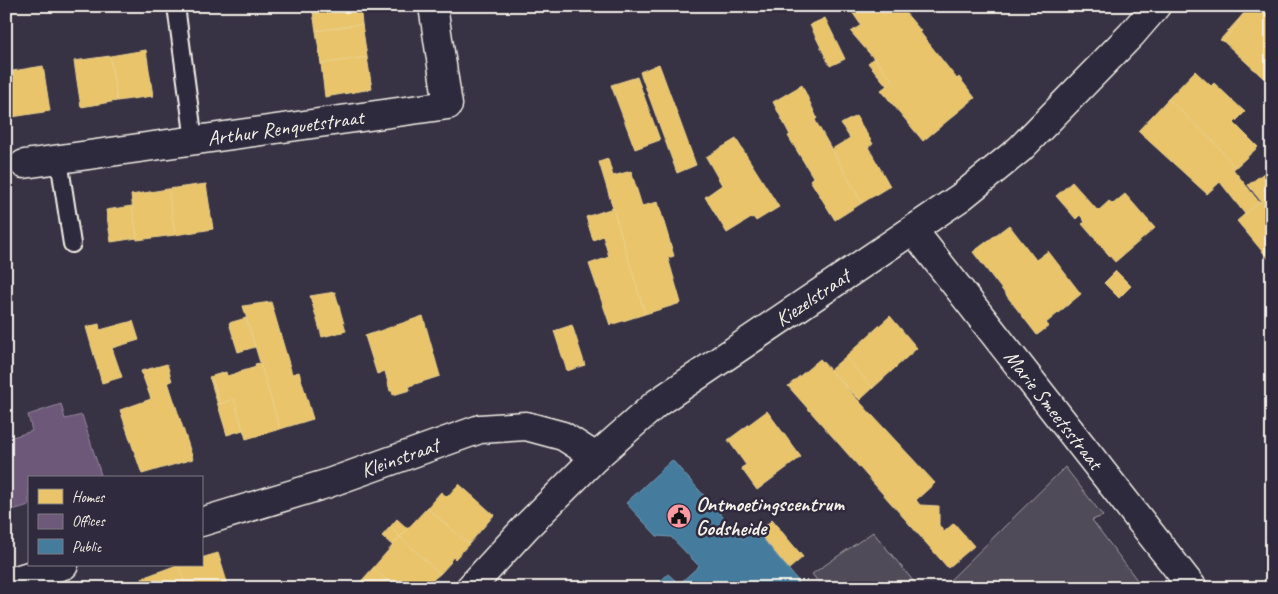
<svg xmlns="http://www.w3.org/2000/svg" width="1278" height="594" viewBox="0 0 1278 594" font-family="Caveat,sans-serif">
  <rect width="100%" height="100%" fill="#373244"/>
  <filter id="ink" filterUnits="userSpaceOnUse"><feTurbulence type="fractalNoise" baseFrequency=".02" numOctaves="2"/><feDisplacementMap in="SourceGraphic" scale="10" xChannelSelector="R" yChannelSelector="G"/><feConvolveMatrix kernelMatrix="1 2 1 2 8 2 1 2 1" color-interpolation-filters="sRGB"/></filter>
  <g filter="url(#ink)">
    <g fill="#504b59" stroke="#a29ea0">
      <polygon points="1065,467 1103,516 1092,520 1143,588 942,588"/>
      <polygon points="873,532 919,588 823,588 812,574"/>
    </g>
    <g fill="#e9c46a" stroke="#ecd290">
      <polygon points="312,6 360,6 362,24 316,31"/>
      <polygon points="848,6 894,6 901,14 904,11 921,31 920,32 957,79 959,77 975,98 923,141 881,90 893,81 851,32 861,25"/>
      <polygon points="1250,6 1264,6 1272,13 1272,83 1270,84 1223,41 1240,21 1238,20"/>
      <polygon points="1264,6 1272,6 1272,13"/>
      <polygon points="825,18 845,59 830,66 810,25"/>
      <polygon points="1238,20 1240,21 1223,41 1220,40"/>
      <polygon points="362,24 367,57 321,64 316,31"/>
      <polygon points="146,50 153,96 117,101 110,56"/>
      <polygon points="110,56 117,101 81,107 74,61"/>
      <polygon points="367,57 372,89 325,97 321,64"/>
      <polygon points="874,58 893,81 887,86 868,63"/>
      <polygon points="659,64 696,165 677,173 640,72"/>
      <polygon points="43,66 50,111 12,117 7,72"/>
      <polygon points="1195,71 1211,86 1214,83 1245,112 1234,123 1258,147 1235,168 1216,144 1168,99"/>
      <polygon points="637,77 660,140 635,149 611,85"/>
      <polygon points="802,85 817,118 815,120 862,203 835,220 810,180 813,177 788,136 790,135 773,102"/>
      <polygon points="1168,99 1216,144 1235,168 1233,169 1259,202 1245,214 1220,182 1207,194 1138,131"/>
      <polygon points="856,116 873,144 868,147 890,186 862,203 832,149 850,138 841,124"/>
      <polygon points="736,139 779,207 756,221 753,217 727,233 705,197 722,185 706,157"/>
      <polygon points="608,159 613,176 631,171 642,206 658,202 674,256 668,258 681,303 645,314 599,162"/>
      <polygon points="1272,167 1272,215 1248,185"/>
      <polygon points="1072,182 1098,211 1109,201 1113,204 1125,194 1155,228 1115,262 1082,224 1085,222 1080,215 1076,219 1056,196"/>
      <polygon points="206,184 213,229 175,235 168,189"/>
      <polygon points="168,189 175,235 137,240 131,195"/>
      <polygon points="1260,201 1272,215 1272,263 1237,221"/>
      <polygon points="132,206 137,238 111,242 106,210"/>
      <polygon points="613,208 645,314 610,325 589,264 609,257 603,236 593,240 586,217"/>
      <polygon points="1009,225 1036,260 1048,251 1081,294 1046,323 1049,326 1037,335 973,252"/>
      <polygon points="1116,271 1131,286 1119,298 1104,283"/>
      <polygon points="335,292 346,331 322,337 310,296"/>
      <polygon points="271,302 292,374 299,372 313,419 280,429 243,306"/>
      <polygon points="423,316 440,376 409,386 410,390 393,395 392,391 390,391 385,371 377,374 365,336"/>
      <polygon points="890,316 917,348 873,388 845,357"/>
      <polygon points="246,318 255,347 238,352 229,323"/>
      <polygon points="133,321 139,340 112,348 122,377 102,383 86,327 99,324 100,330"/>
      <polygon points="572,325 585,365 567,371 554,331"/>
      <polygon points="845,357 873,388 860,400 830,370"/>
      <polygon points="820,359 935,483 916,500 920,505 939,506 939,525 944,532 954,523 974,546 948,568 788,386"/>
      <polygon points="260,363 280,429 246,439 234,399 220,404 213,381 211,382 209,377 226,372 227,376 256,367 255,364"/>
      <polygon points="167,364 172,381 168,382 193,459 142,474 120,410 151,399 141,371"/>
      <polygon points="213,381 220,404 234,399 243,430 227,435 211,382"/>
      <polygon points="767,411 801,457 757,490 741,468 746,465 728,440"/>
      <polygon points="459,484 494,515 469,544 427,508 441,492 447,497"/>
      <polygon points="427,508 469,544 455,559 453,557 450,561 451,562 440,574 400,537"/>
      <polygon points="397,519 408,529 400,537 390,527"/>
      <polygon points="772,520 803,557 789,569 758,532"/>
      <polygon points="390,527 400,537 393,546 382,536"/>
      <polygon points="400,537 440,574 430,582 432,584 429,588 395,588 373,568"/>
      <polygon points="218,553 227,582 209,588 186,588 179,565 201,565 201,558"/>
      <polygon points="177,565 179,565 186,588 145,588 142,578"/>
      <polygon points="373,568 395,588 355,588"/>
    </g>
    <polygon fill="#6d597a" stroke="#96879b" points="61,404 65,419 82,415 102,478 29,478 29,505 6,512 6,439 32,431 28,415"/>
    <polygon fill="#457b9d" stroke="#7a9eb4" points="672,460 743,539 754,528 799,582 793,588 653,588 668,574 679,584 699,566 671,537 657,536 626,503"/>
    <g fill="none" stroke-linecap="round" stroke-linejoin="round">
      <defs>
        <g id="lane">
          <polyline points="176,6 194,141"/>
          <polyline points="59,160 72,244"/>
        </g>
        <g id="street">
          <path id="s1" d="M24,164L448,105L433,6"/>
          <path id="s2" d="M913,230L1193,588"/>
          <path id="s3" d="M201,522L326,484L480,429L526,426L563,436L596,457"/>
          <polyline points="6,583 64,565"/>
          <path id="s4" d="M470,588L526,527L596,457L657,403L961,197L1020,149L1131,35L1156,6"/>
        </g>
      </defs>
      <use href="#lane" stroke="#f4f1e8" stroke-width="20"/>
      <use href="#street" stroke="#f4f1e8" stroke-width="31"/>
      <use href="#lane" stroke="#2f2a3d" stroke-width="16"/>
      <use href="#street" stroke="#2f2a3d" stroke-width="28"/>
    </g>
  </g>
  <defs>
    <symbol id="civic-disc" viewBox="-11 -11 22 22"><circle r="9.5" fill="#ff9aa2" stroke="#2f2a3d"/><path d="M-.6-6.5H3V-4.5H.6V-3L4-1V1h2V6H-6V1h2V-1L-.6-3ZM-1.2 2.5V6h2.4V2.5Z" fill="#111"/></symbol>
  </defs>
  <g fill-rule="evenodd">
    <use href="#civic-disc" x="665" y="502" width="28" height="28"/>
  </g>
  <g text-anchor="middle" stroke-width="5" stroke-linejoin="round" paint-order="stroke">
    <g font-size="21" fill="#f4f1e8" stroke="#2f2a3d">
      <text dy="7" stroke="none"><textPath href="#s1" startOffset="264">Arthur Renquetstraat</textPath></text>
      <text dy="7" stroke="none"><textPath href="#s4" startOffset="451">Kiezelstraat</textPath></text>
      <text dy="7" stroke="none"><textPath href="#s2" startOffset="228">Marie Smeetsstraat</textPath></text>
      <text dy="7" stroke="none"><textPath href="#s3" startOffset="209">Kleinstraat</textPath></text>
    </g>
    <g font-size="21" font-weight="bold" fill="#f4f1e8" stroke="#2f2a3d" text-anchor="start">
      <text x="696" y="511">Ontmoetingscentrum<tspan x="696" dy="24">Godsheide</tspan></text>
    </g>
  </g>
  <rect width="1278" height="594" fill="none" stroke="#2f2a3d" stroke-width="25"/>
  <rect x="12" y="12" width="1253" height="569" fill="none" stroke="#f4f1e8" stroke-width="2" filter="url(#ink)"/>
  <rect x="28" y="476" width="175" height="90" fill="#2f2a3d" stroke="#7e7a81"/>
  <rect x="38" y="489" width="25" height="15" fill="#e9c46a" stroke="#7e7a81"/>
  <text x="72" y="502" font-size="15" fill="#f4f1e8">Homes</text>
  <rect x="38" y="514" width="25" height="15" fill="#6d597a" stroke="#7e7a81"/>
  <text x="72" y="526" font-size="15" fill="#f4f1e8">Offices</text>
  <rect x="38" y="539" width="25" height="15" fill="#457b9d" stroke="#7e7a81"/>
  <text x="72" y="552" font-size="15" fill="#f4f1e8">Public</text>
</svg>
